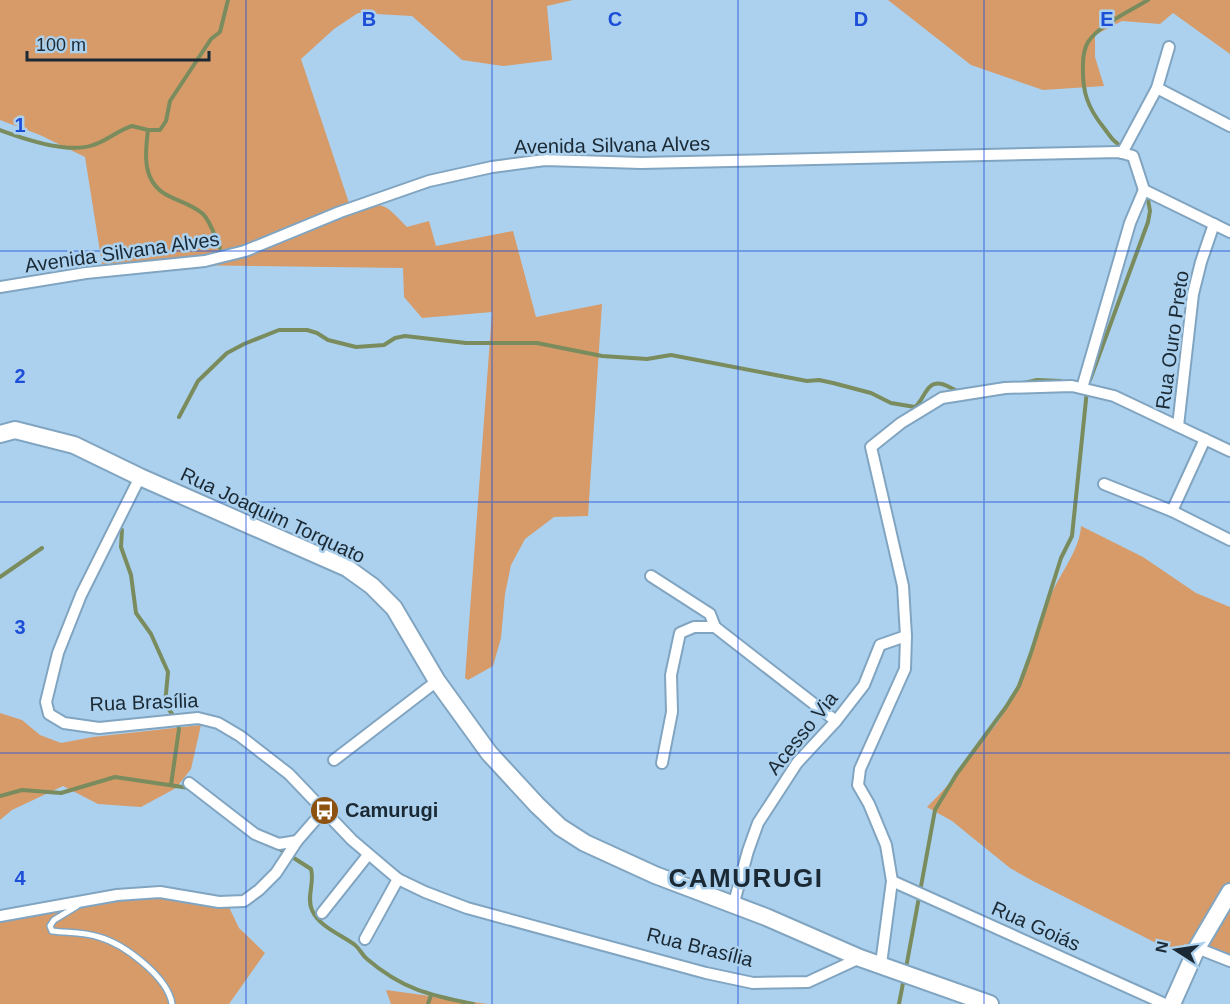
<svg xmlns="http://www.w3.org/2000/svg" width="1230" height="1004" viewBox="0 0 1230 1004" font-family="Helvetica,sans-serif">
  <rect width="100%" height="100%" fill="#acd1ee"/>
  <g fill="#d69b69">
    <path d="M0,0H573L547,6L552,60L503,66L462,60L412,16L358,13L334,29L301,59L350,206C386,204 382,201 407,227L429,221L436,246L513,231L536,317L602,304L588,516L554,517L525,539L511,565L505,594L501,638L493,666L468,680L465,678L492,312L422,318L404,297L403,268L102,264L85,157L40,135L0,120Z"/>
    <polygon points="888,0 1230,0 1230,54 1173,13 1160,24 1122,21 1095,35 1095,57 1104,86 1043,90 971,65"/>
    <path d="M1081,526L1143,557L1196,593L1230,607V961L1185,944L1178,954L1033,881L1010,868L952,821L927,807C949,786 965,764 983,740C988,733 995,727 1000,719C1024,680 1034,634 1052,593C1061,572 1080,549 1081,526Z"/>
    <polygon points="0,713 22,720 40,735 61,743 93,737 201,725 191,769 176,788 141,807 98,804 63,786 12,810 0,820"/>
    <polygon points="181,893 207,893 220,896 227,903 239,928 265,953 229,1004 0,1004 0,921 132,897 165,898"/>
    <polygon points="386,990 488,1004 391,1004"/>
  </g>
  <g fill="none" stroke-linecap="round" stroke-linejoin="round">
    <g stroke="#7a8c5d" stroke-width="4">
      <path d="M0,130C24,139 69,154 93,145C107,141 118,130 132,126L148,130H160L166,121L170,101L211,39L220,32L228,0"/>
      <path d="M148,130C145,153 142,180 165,194C177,201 192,204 203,214C211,222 215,237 220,248"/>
      <path d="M1123,147C1114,143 1110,136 1104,128C1087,107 1082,91 1083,64C1083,57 1084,49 1088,42C1098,26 1131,10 1148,0"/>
      <polyline points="1090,380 1148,222 1150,211 1147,194"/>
      <polyline points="1024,383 1037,380 1061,381"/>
      <path d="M179,417L198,381L227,353L244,344L279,330H307L317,333L328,340L356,347L384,345L395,338L405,336L466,343H537L602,356L647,359L671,355L807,381L819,380L833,383L871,393L891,403L915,407C925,399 926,380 942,384C949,386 954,390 960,392"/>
      <polyline points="122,530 121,547 131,575 136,613 151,634 168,672 165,704 177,721 179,729 171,785"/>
      <polyline points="0,577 42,548"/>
      <polyline points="0,796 22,790 61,793 115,777 189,788"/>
      <path d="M275,846L311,869C315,883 306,897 312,910C319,927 342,935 355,945C360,949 362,955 367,959C402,989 429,995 473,1004"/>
      <polyline points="906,968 935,810 956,775 1006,707 1019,686 1031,653 1061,558 1072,536 1087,390"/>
      <polyline points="428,1004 431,995"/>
      <polyline points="899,1004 904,978"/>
    </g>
    <defs>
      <path id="lane" d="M77,906L54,920L50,926L52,931C68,933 83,932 99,937C124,944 168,977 172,1004"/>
      <g id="street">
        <polyline points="1157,88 1230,126"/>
        <polyline points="1122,153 1157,88 1169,47"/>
        <polyline points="0,287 86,273 205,261 245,251 340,212 429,181 492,167 522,163 545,160 641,163 1119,152 1133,156 1144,190 1230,232"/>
        <polyline points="1082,388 1130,223 1144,190"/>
        <polyline points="1178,426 1193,294 1201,262 1214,224"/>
        <polyline points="140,477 81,595 58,653 46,702 49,714 64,723 99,728 198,718 218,723 240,736 289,774 352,840 398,879 425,892 467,908 706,973 753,983 808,982 860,958"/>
        <polyline points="1104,484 1172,511 1230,540"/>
        <polyline points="1172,511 1205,439"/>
        <polyline points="651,576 710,614 715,627 836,721"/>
        <polyline points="334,760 437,681"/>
        <polyline points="662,763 672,712 671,675 680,633 694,627 715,627"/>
        <polyline points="189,783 255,834 279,844 297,841"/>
        <polyline points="892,881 1165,1004"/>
        <polyline points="733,906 748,851 758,823 797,763 836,721 864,685 880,645 906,636"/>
        <polyline points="322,913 368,855"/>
        <polyline points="0,916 117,895 160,892 219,902 244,901 259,890 276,873 297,841 324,810"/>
        <polyline points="365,939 398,879"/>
        <polyline points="1197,948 1230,961"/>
        <polyline points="881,964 892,881 886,845 869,804 858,785 860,769 905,669 906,636 903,586 871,447 901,423 942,398 1005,388 1072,386 1114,396 1230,451"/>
      </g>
      <g id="secondary">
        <polyline points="0,434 15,430 74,445 140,477 347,568 372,586 394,608 437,681 489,753 537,805 560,827 585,843 655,875 766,917 860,958 990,1004"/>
        <polyline points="1172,1004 1197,948 1230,892"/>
      </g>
    </defs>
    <use href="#lane" stroke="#81a5c1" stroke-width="8"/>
    <use href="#street" stroke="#81a5c1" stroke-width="14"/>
    <use href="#secondary" stroke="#81a5c1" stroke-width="20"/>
    <use href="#lane" stroke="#fff" stroke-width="5"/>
    <use href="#street" stroke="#fff" stroke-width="10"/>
    <use href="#secondary" stroke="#fff" stroke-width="16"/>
  </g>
  <path fill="none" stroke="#1d4ed8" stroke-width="1.5" stroke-opacity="0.55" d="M246,0V1004M492,0V1004M738,0V1004M984,0V1004M0,251H1230M0,502H1230M0,753H1230"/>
  <defs>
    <symbol id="bus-disc" viewBox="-11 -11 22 22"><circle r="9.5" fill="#8d5110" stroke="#acd1ee"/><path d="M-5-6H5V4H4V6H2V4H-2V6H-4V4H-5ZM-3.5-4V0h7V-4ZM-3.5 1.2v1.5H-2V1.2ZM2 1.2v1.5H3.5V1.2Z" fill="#fff"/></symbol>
  </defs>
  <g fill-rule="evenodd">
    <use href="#bus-disc" x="308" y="794" width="33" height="33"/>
  </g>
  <g text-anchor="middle" stroke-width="5" stroke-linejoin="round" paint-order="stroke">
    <g font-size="20" fill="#1a2934" stroke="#acd1ee">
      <text transform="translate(612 145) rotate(-1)" y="7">Avenida Silvana Alves</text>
      <text transform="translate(122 252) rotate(-8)" y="7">Avenida Silvana Alves</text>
      <text transform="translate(1172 340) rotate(-82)" y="7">Rua Ouro Preto</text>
      <text transform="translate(273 515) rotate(25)" y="7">Rua Joaquim Torquato</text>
      <text transform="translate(144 702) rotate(-2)" y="7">Rua Brasília</text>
      <text transform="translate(802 733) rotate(-51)" y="7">Acesso Via</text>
      <text transform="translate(1036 926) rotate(24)" y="7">Rua Goiás</text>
      <text transform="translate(700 947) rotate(14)" y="7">Rua Brasília</text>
    </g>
    <g font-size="20" font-weight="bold" fill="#1a2934" stroke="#acd1ee" text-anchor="start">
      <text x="345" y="817">Camurugi</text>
    </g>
    <g font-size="26" font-weight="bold" letter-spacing="1.5" fill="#1a2934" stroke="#acd1ee">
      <text x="746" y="887">CAMURUGI</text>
    </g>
  </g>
  <g font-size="20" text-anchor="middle" font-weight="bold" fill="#1d4ed8" stroke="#acd1ee" stroke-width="5" stroke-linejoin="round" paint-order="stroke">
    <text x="369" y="26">B</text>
    <text x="615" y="26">C</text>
    <text x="861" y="26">D</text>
    <text x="1107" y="26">E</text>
    <text x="20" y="132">1</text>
    <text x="20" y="383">2</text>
    <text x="20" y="634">3</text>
    <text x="20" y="885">4</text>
  </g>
  <g transform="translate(1176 950) rotate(282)" stroke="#acd1ee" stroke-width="4.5" paint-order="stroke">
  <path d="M0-4.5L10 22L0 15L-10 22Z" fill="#1a2934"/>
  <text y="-9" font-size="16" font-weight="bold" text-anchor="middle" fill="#1a2934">N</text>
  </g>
  <path d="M27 51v9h182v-9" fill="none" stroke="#1a2934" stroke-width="3"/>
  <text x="36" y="51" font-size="18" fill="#1a2934" stroke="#acd1ee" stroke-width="4.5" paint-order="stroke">100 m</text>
</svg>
